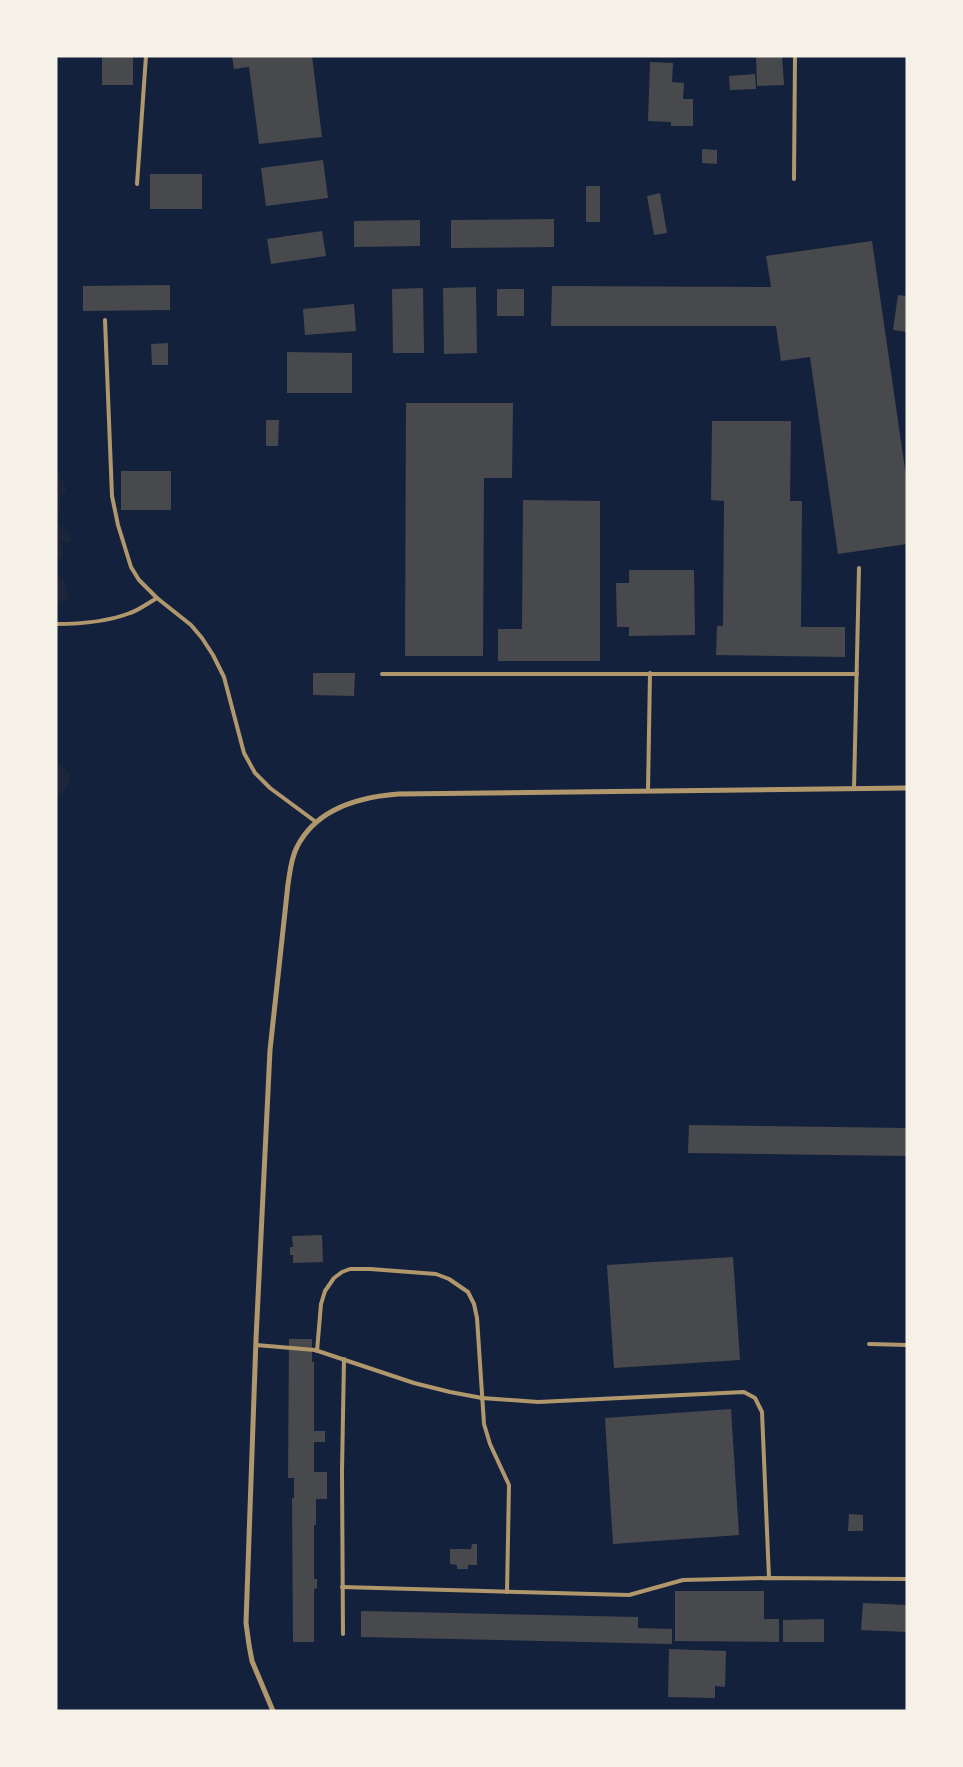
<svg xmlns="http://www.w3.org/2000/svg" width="963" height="1767" viewBox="0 0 963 1767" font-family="'Fira Sans Condensed',sans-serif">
  <rect width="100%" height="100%" fill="#14213d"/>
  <g fill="#1d2539">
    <path d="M56,466L66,489V491C59,495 60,500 60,508H61L62,512L59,514C56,526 61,527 70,533L71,540L70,542L63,541L61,543L63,553L61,559L56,560Z"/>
    <polygon points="57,576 63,578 69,598 56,605"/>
    <path d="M56,762L70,773C70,782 68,786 62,794L57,795Z"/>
  </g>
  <g fill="#48494c">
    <rect x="102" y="56" width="31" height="29"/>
    <polygon points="232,56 312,56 322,137 259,144 249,67 234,69"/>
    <polygon points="756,56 782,56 784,85 757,86"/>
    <polygon points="650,62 673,63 672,82 684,83 683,99 693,99 693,126 671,126 671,122 648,121"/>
    <polygon points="755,74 756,89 730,90 729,76"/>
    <polygon points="702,149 717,150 717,164 702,163"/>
    <polygon points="323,160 328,198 266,206 261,168"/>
    <rect x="150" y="174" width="52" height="35"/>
    <rect x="586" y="186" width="14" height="36"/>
    <polygon points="660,193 667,233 654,235 647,196"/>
    <polygon points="554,219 554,247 451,248 451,220"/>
    <polygon points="420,220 420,246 354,247 354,221"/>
    <polygon points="322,231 326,256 271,264 267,239"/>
    <polygon points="872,241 907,483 907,544 838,554 810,357 781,361 776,326 551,326 552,286 771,287 766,256"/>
    <polygon points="170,285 170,310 83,311 83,286"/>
    <polygon points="476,287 477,353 444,354 443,288"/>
    <polygon points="423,288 424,353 393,353 392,289"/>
    <rect x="497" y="289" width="27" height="27"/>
    <polygon points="898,295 907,296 907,332 893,330"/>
    <polygon points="354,304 356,331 305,335 303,309"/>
    <polygon points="168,343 168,365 152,365 151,344"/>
    <polygon points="287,352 352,353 352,393 287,393"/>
    <polygon points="406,403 513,403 512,478 484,478 483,656 405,656"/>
    <polygon points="266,420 279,420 278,446 266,446"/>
    <polygon points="712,421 791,421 790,501 802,501 801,627 845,627 845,657 716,655 717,626 723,626 724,501 711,500"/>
    <rect x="121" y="471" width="50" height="39"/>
    <polygon points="523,500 600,501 600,661 498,661 498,629 522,629"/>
    <polygon points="629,570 694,570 695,635 629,636 629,627 617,627 616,583 629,583"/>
    <polygon points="313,673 355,673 354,696 313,695"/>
    <polygon points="689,1125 907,1128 907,1156 688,1153"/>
    <polygon points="322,1235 323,1262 293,1263 293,1255 290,1255 290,1247 293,1247 292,1236"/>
    <polygon points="733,1257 740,1360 614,1368 607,1265"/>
    <polygon points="289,1339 312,1339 312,1362 314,1362 314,1431 325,1431 325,1442 314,1442 314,1472 327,1472 327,1499 316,1499 316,1525 314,1525 314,1579 317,1579 317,1588 314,1589 314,1642 293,1642 292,1498 294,1498 294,1478 288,1478"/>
    <polygon points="731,1409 739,1535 613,1544 605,1418"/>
    <polygon points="849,1514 863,1515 863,1531 848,1531"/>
    <polygon points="472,1544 477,1544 477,1565 468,1565 468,1569 457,1569 457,1565 450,1564 450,1549 471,1549"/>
    <polygon points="675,1591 764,1591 764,1619 779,1619 779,1642 675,1641"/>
    <polygon points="863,1603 907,1605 907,1632 861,1630"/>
    <polygon points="361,1611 638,1617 638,1628 672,1629 672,1644 361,1637"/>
    <polygon points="824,1619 824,1642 783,1642 783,1620"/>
    <polygon points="669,1649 726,1651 725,1687 715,1686 715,1698 668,1697"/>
  </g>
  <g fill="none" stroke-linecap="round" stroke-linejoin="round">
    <g stroke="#b1986c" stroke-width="4">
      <polyline points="794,179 795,56"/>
      <polyline points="137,184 146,56"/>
      <polyline points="105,320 112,496 118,525 131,567 139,580 157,598 191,625 202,638 213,655 224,677 244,753 255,773 270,788 316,822"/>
      <path d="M56,624C81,624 107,622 130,613C139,610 148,603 157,598"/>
      <polyline points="382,674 857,674"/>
      <polyline points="854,789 859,568"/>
      <polyline points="648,791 650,673"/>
      <polyline points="869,1344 907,1345"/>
      <polyline points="256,1345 315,1350 414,1383 450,1392 482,1398 538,1402 744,1392 755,1398 762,1412 769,1578"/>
      <polyline points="317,1351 321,1304 325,1291 334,1278 342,1272 350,1269 370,1269 436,1274 449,1279 468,1292 474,1304 477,1318 484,1424 490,1444 509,1485 507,1592"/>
      <polyline points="342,1587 629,1595 683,1580 769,1578 907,1579"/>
      <polyline points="343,1634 342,1471 344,1359"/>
    </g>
    <path stroke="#b1986c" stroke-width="5" d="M273,1711L252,1661L249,1645L246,1623L256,1339L270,1050L288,884C290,872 291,858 297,847C316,809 359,797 398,794L907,788"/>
  </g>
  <rect width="963" height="1767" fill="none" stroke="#f6f1e7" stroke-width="115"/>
</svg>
